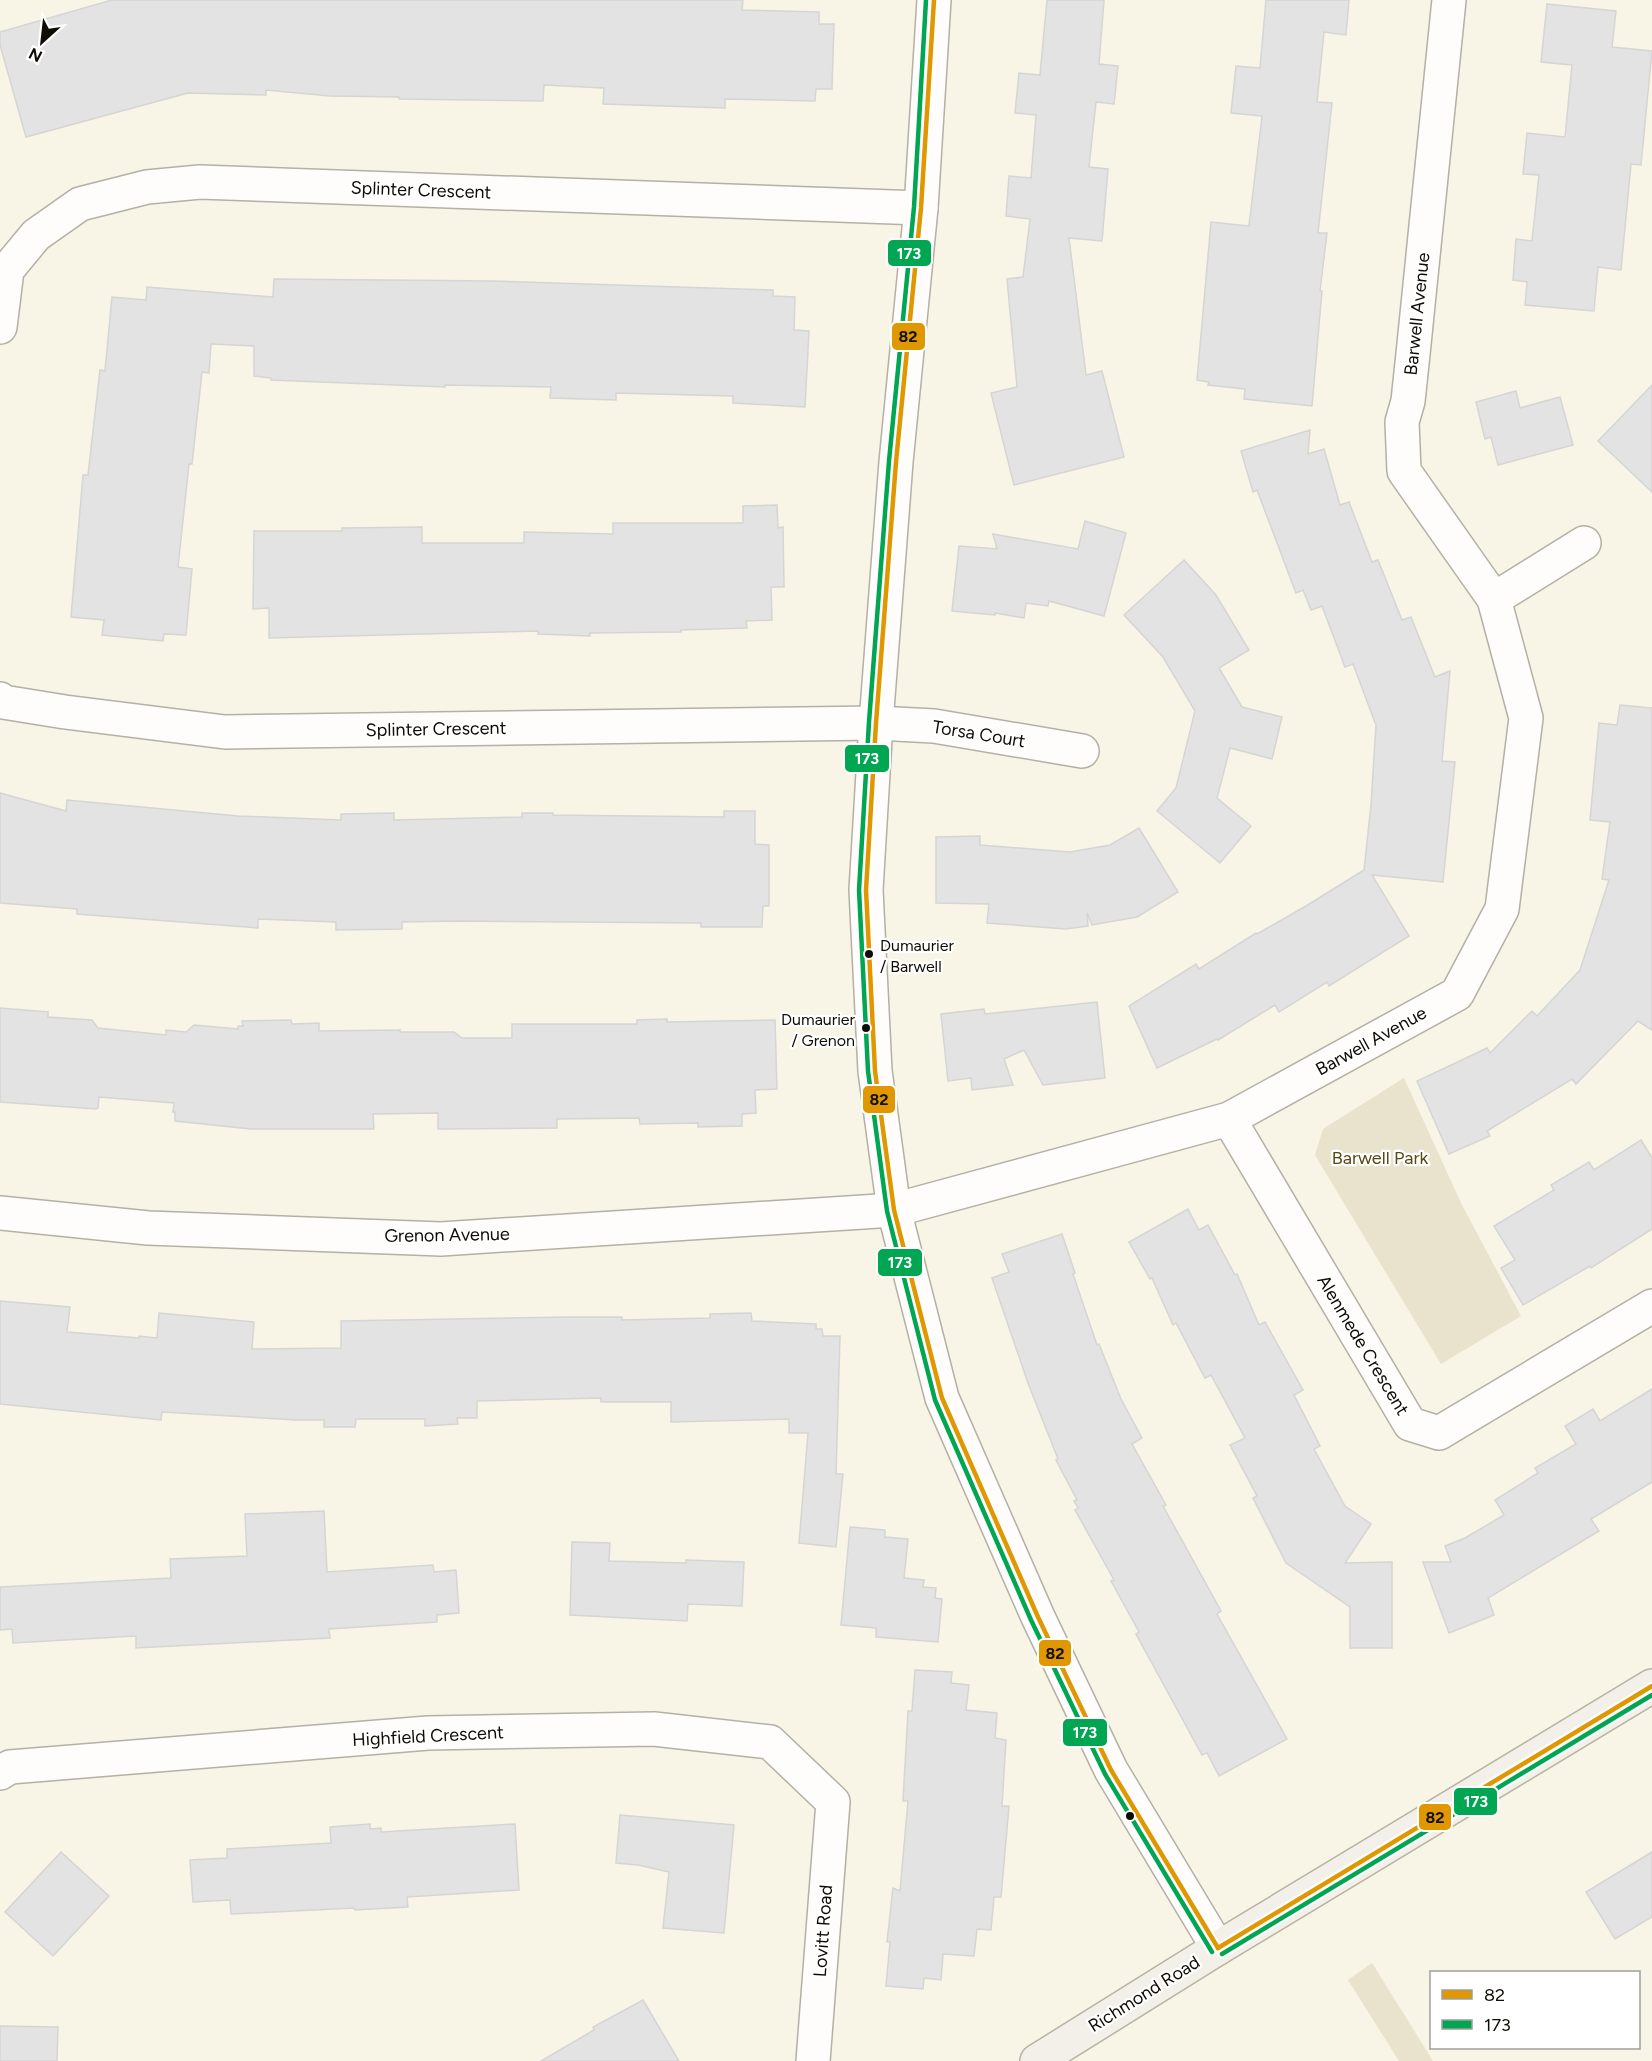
<svg xmlns="http://www.w3.org/2000/svg" width="1652" height="2061" viewBox="0 0 1652 2061" font-family="Figtree,sans-serif">
  <rect width="100%" height="100%" fill="#f8f4e6"/>
  <g fill="#e9e2cc">
    <polygon points="1404,1078 1461,1203 1521,1316 1441,1364 1315,1155 1323,1129"/>
    <polygon points="1372,1963 1433,2061 1399,2061 1348,1980"/>
  </g>
  <g fill="#e4e3e3" stroke="#d5d5d4" stroke-width="1.5">
    <polygon points="112,0 743,0 742,10 819,12 819,24 834,24 832,89 816,89 815,101 725,99 725,108 603,104 604,88 544,85 543,101 399,99 399,97 330,96 266,90 266,95 188,93 26,137 0,45 0,32"/>
    <polygon points="1047,0 1104,0 1099,64 1118,66 1114,104 1096,102 1089,167 1108,169 1102,241 1069,238 1086,375 1102,371 1124,457 1014,485 991,393 1017,387 1007,279 1023,277 1030,219 1006,216 1009,176 1031,178 1036,115 1015,113 1019,73 1040,75"/>
    <polygon points="1266,0 1349,0 1346,35 1324,32 1317,102 1332,103 1318,233 1327,233 1320,291 1322,291 1312,406 1244,399 1245,389 1208,385 1209,382 1197,380 1211,222 1249,226 1262,116 1231,113 1236,66 1260,68"/>
    <polygon points="1547,4 1616,11 1612,47 1652,51 1641,165 1631,164 1621,270 1598,267 1594,311 1525,305 1527,282 1513,280 1516,239 1532,241 1539,175 1523,174 1527,133 1565,137 1572,65 1541,62"/>
    <polygon points="274,279 494,281 773,290 773,296 795,297 794,330 809,331 805,407 733,403 733,396 616,393 616,400 550,398 551,387 445,385 445,387 271,380 271,378 254,376 254,346 211,344 209,373 202,372 192,464 189,464 178,567 192,569 186,635 164,634 163,641 102,635 104,620 71,617 83,475 88,475 100,370 105,371 112,297 146,300 147,287 273,297"/>
    <polygon points="1652,385 1652,492 1598,441"/>
    <polygon points="1516,391 1520,408 1560,397 1573,445 1498,465 1491,437 1485,439 1476,402"/>
    <polygon points="1310,430 1308,454 1324,449 1340,505 1349,502 1372,562 1378,560 1402,620 1411,617 1435,677 1450,671 1442,761 1455,762 1443,882 1372,875 1409,936 1329,986 1327,982 1279,1012 1275,1005 1218,1040 1217,1039 1157,1068 1129,1006 1196,964 1199,969 1256,933 1257,934 1306,906 1364,870 1371,805 1376,725 1353,664 1345,667 1322,606 1311,610 1303,590 1296,593 1257,490 1253,492 1241,451"/>
    <polygon points="777,505 778,528 783,527 784,587 771,587 772,620 746,621 747,628 681,630 681,632 590,633 590,636 538,634 538,631 269,638 269,608 253,609 254,531 342,531 342,528 422,527 422,543 524,543 524,532 613,534 613,523 743,523 743,506"/>
    <polygon points="1085,521 1126,533 1104,616 1049,601 1048,606 1026,603 1024,618 995,613 995,615 952,611 959,546 997,549 993,534 1078,549"/>
    <polygon points="1184,560 1216,595 1249,650 1219,668 1242,707 1282,717 1272,759 1230,748 1217,798 1251,826 1220,863 1157,811 1176,788 1195,711 1163,657 1124,615"/>
    <polygon points="1620,705 1652,708 1652,1030 1638,1021 1576,1084 1572,1079 1487,1131 1490,1136 1449,1154 1417,1081 1487,1048 1490,1053 1532,1011 1537,1016 1580,970 1609,880 1602,879 1610,822 1590,820 1599,723 1617,725"/>
    <polygon points="0,793 66,811 67,800 238,816 341,820 341,814 394,813 394,820 522,817 522,813 553,813 553,815 724,817 724,811 755,811 755,844 769,845 769,906 763,906 762,927 701,927 701,923 458,921 402,922 402,929 336,930 336,922 258,919 258,928 77,914 77,909 0,903"/>
    <polygon points="1139,828 1178,892 1137,917 1092,925 1087,913 1088,926 1066,929 987,923 989,904 936,903 936,837 980,836 980,845 1070,852 1110,845"/>
    <polygon points="1097,1002 1105,1078 1043,1085 1024,1050 1004,1059 1013,1085 972,1090 971,1078 948,1081 941,1014 984,1009 985,1014"/>
    <polygon points="0,1008 48,1012 48,1017 92,1020 98,1028 166,1035 166,1030 186,1032 194,1025 238,1029 238,1026 243,1026 242,1021 291,1020 292,1024 319,1023 319,1031 400,1030 400,1032 454,1032 462,1038 512,1038 512,1024 637,1024 637,1020 667,1019 667,1022 775,1020 777,1089 755,1090 756,1113 742,1114 742,1126 698,1127 698,1123 640,1124 639,1118 557,1119 557,1128 438,1129 438,1113 373,1114 374,1129 251,1129 175,1121 175,1112 173,1112 174,1103 99,1097 98,1108 96,1109 0,1102"/>
    <polygon points="1641,1140 1652,1158 1652,1229 1591,1268 1590,1266 1523,1305 1501,1268 1515,1260 1494,1226 1554,1190 1551,1185 1589,1162 1594,1170"/>
    <polygon points="1188,1209 1199,1230 1208,1225 1235,1275 1237,1274 1259,1325 1265,1322 1303,1390 1294,1395 1320,1446 1314,1449 1345,1506 1371,1524 1345,1563 1392,1562 1392,1648 1350,1648 1350,1607 1286,1563 1253,1498 1257,1496 1230,1445 1245,1438 1211,1375 1205,1378 1176,1323 1173,1325 1152,1278 1150,1279 1129,1242"/>
    <polygon points="1062,1234 1075,1273 1073,1274 1097,1345 1099,1344 1121,1399 1142,1438 1132,1444 1166,1505 1163,1506 1221,1611 1217,1614 1287,1739 1219,1776 1207,1753 1202,1755 1136,1634 1139,1632 1111,1581 1114,1580 1075,1510 1078,1508 1074,1501 1077,1500 1056,1460 1058,1459 1028,1383 992,1278 1009,1272 1002,1254"/>
    <polygon points="0,1301 70,1307 67,1332 139,1338 139,1336 157,1338 159,1313 254,1322 252,1349 341,1348 341,1321 568,1317 622,1317 622,1320 710,1318 710,1314 751,1313 752,1321 816,1324 816,1329 822,1329 823,1336 840,1336 836,1474 843,1474 836,1547 799,1543 808,1433 789,1433 789,1419 671,1422 671,1402 601,1402 601,1398 477,1401 477,1418 457,1418 458,1424 425,1426 425,1419 356,1419 355,1427 324,1427 324,1420 296,1420 162,1412 161,1420 0,1404"/>
    <polygon points="1652,1389 1652,1482 1591,1519 1599,1531 1488,1598 1494,1615 1449,1633 1423,1562 1451,1562 1445,1546 1465,1538 1504,1515 1495,1500 1538,1473 1535,1468 1576,1444 1565,1426 1593,1409 1600,1421"/>
    <polygon points="324,1511 327,1572 433,1565 434,1572 456,1570 459,1613 437,1615 437,1622 329,1629 330,1638 136,1648 136,1636 13,1643 12,1629 0,1630 0,1587 171,1578 170,1559 247,1556 245,1514"/>
    <polygon points="850,1527 885,1530 885,1537 908,1539 904,1578 924,1580 923,1587 936,1588 935,1598 942,1599 938,1642 876,1637 876,1628 841,1625"/>
    <polygon points="572,1542 610,1543 609,1561 686,1563 686,1560 744,1562 742,1606 688,1604 687,1621 570,1615"/>
    <polygon points="915,1670 952,1672 951,1683 969,1685 966,1710 997,1713 995,1738 1006,1740 1002,1806 1009,1806 1001,1897 994,1897 991,1930 977,1929 974,1956 943,1954 941,1980 924,1978 923,1989 886,1986 890,1942 887,1942 893,1888 900,1891 908,1801 903,1801 908,1711 912,1711"/>
    <polygon points="620,1815 734,1825 724,1933 663,1928 669,1872 638,1865 616,1863"/>
    <polygon points="370,1824 370,1829 381,1828 381,1832 515,1824 519,1890 407,1897 408,1907 355,1910 354,1908 231,1914 230,1900 193,1902 190,1860 227,1858 227,1849 331,1843 330,1827"/>
    <polygon points="61,1852 109,1896 53,1956 5,1912"/>
    <polygon points="1652,1852 1652,1917 1615,1939 1586,1892"/>
    <polygon points="643,2000 679,2061 541,2061 594,2030 593,2027"/>
    <polygon points="0,2026 58,2027 57,2061 0,2061"/>
  </g>
  <g fill="none" stroke-linecap="round" stroke-linejoin="round">
    <defs>
      <g id="minor">
        <polyline points="0,327 7,270 36,235 80,204 147,187 200,182 921,208"/>
        <polyline points="1494,599 1584,543"/>
        <polyline points="0,699 3,702 65,712 225,732 876,723 934,726 1082,751"/>
        <polyline points="1229,1119 1410,1424 1439,1433 1652,1306"/>
        <polyline points="0,1213 148,1228 441,1239 894,1210 1229,1119 1457,994 1502,909 1526,718 1494,599 1404,471 1402,422 1408,401 1413,354 1449,0"/>
        <polyline points="0,1773 10,1767 428,1733 654,1729 770,1742 833,1802 813,2061"/>
      </g>
      <polyline id="tertiary" points="934,0 921,208 896,462 876,723 866,890 875,1071 894,1210 942,1398 1038,1617 1111,1770 1218,1948"/>
      <polyline id="primary" points="1037,2061 1218,1948 1652,1686"/>
    </defs>
    <use href="#minor" stroke="#b4b0a5" stroke-width="36"/>
    <use href="#tertiary" stroke="#b4b0a5" stroke-width="36"/>
    <use href="#primary" stroke="#b8b3a2" stroke-width="36"/>
    <use href="#minor" stroke="#fefdfb" stroke-width="33"/>
    <use href="#tertiary" stroke="#fefdfb" stroke-width="33"/>
    <use href="#primary" stroke="#f2f0e8" stroke-width="33"/>
    <defs>
      <g id="bus-1">
        <polyline points="934,0 921,208 896,462 876,723 866,890 875,1071 894,1210 942,1398 1038,1617 1111,1770 1218,1948"/>
        <polyline points="1218,1948 1652,1686"/>
      </g>
      <g id="bus-2">
        <polyline points="926,0 914,207 889,461 869,722 859,890 868,1071 887,1211 935,1400 1031,1620 1105,1774 1212,1952"/>
        <polyline points="1222,1954 1652,1695"/>
      </g>
    </defs>
    <use href="#bus-1" stroke="#fff" stroke-width="9"/>
    <use href="#bus-2" stroke="#fff" stroke-width="9"/>
    <use href="#bus-1" stroke="#e09700" stroke-width="4.5"/>
    <use href="#bus-2" stroke="#00a651" stroke-width="4.5"/>
  </g>
  <g fill="#0f0c03" stroke="#fff" stroke-width="2">
    <circle cx="869" cy="954" r="5"/>
    <circle cx="866" cy="1028" r="5"/>
    <circle cx="1130" cy="1816" r="5"/>
  </g>
  <g text-anchor="middle" stroke-width="4.5" stroke-linejoin="round" paint-order="stroke">
    <g font-size="16" fill="#0f0c03" stroke="#fff" text-anchor="start">
      <text x="880" y="951">Dumaurier<tspan x="880" dy="21">/ Barwell</tspan></text>
      <text x="855" y="1025" text-anchor="end">Dumaurier<tspan x="855" dy="21">/ Grenon</tspan></text>
    </g>
    <g font-size="18" fill="#0f0c03" stroke="#fff">
      <text transform="translate(421 190) rotate(2)" y="6">Splinter Crescent</text>
      <text transform="translate(1417 314) rotate(-84)" y="6">Barwell Avenue</text>
      <text transform="translate(436 729) rotate(-1)" y="6">Splinter Crescent</text>
      <text transform="translate(979 734) rotate(9)" y="6">Torsa Court</text>
      <text transform="translate(1371 1041) rotate(-29)" y="6">Barwell Avenue</text>
      <text transform="translate(447 1235) rotate(-1)" y="6">Grenon Avenue</text>
      <text transform="translate(1363 1345) rotate(59)" y="6">Alenmede Crescent</text>
      <text transform="translate(428 1736) rotate(-3)" y="6">Highfield Crescent</text>
      <text transform="translate(823 1931) rotate(-86)" y="6">Lovitt Road</text>
      <text transform="translate(1144 1994) rotate(-32)" y="6">Richmond Road</text>
    </g>
    <g font-size="18" fill="#574816" stroke="#fff">
      <text x="1380" y="1164">Barwell Park</text>
    </g>
  </g>
  <g stroke="#fff" stroke-width="2">
    <rect x="887" y="239" width="45" height="28" rx="6" fill="#00a651"/>
    <rect x="891" y="322" width="35" height="29" rx="6" fill="#e09700"/>
    <rect x="844" y="744" width="46" height="29" rx="6" fill="#00a651"/>
    <rect x="862" y="1085" width="34" height="29" rx="6" fill="#e09700"/>
    <rect x="877" y="1248" width="46" height="29" rx="6" fill="#00a651"/>
    <rect x="1038" y="1639" width="34" height="28" rx="6" fill="#e09700"/>
    <rect x="1062" y="1718" width="46" height="29" rx="6" fill="#00a651"/>
    <rect x="1453" y="1787" width="45" height="29" rx="6" fill="#00a651"/>
    <rect x="1418" y="1803" width="34" height="28" rx="6" fill="#e09700"/>
  </g>
  <g font-size="16" text-anchor="middle" font-weight="bold" fill="#fff">
    <text x="909" y="259">173</text>
    <text x="867" y="764">173</text>
    <text x="900" y="1268">173</text>
    <text x="1085" y="1738">173</text>
    <text x="1476" y="1807">173</text>
  </g>
  <g font-size="16" text-anchor="middle" font-weight="bold" fill="#111">
    <text x="908" y="342">82</text>
    <text x="879" y="1105">82</text>
    <text x="1055" y="1659">82</text>
    <text x="1435" y="1823">82</text>
  </g>
  <rect x="1430" y="1971" width="210" height="78" fill="#ffffff" stroke="#9f9e9a" stroke-width="1.5"/>
  <rect x="1442" y="1990" width="30" height="9" fill="#e09700" stroke="#9f9e9a" stroke-width="1.5"/>
  <text x="1484" y="2001" font-size="18" fill="#0f0c03">82</text>
  <rect x="1442" y="2020" width="30" height="9" fill="#00a651" stroke="#9f9e9a" stroke-width="1.5"/>
  <text x="1484" y="2031" font-size="18" fill="#0f0c03">173</text>
  <g transform="translate(42 42) rotate(207)" stroke="#ffffff" stroke-width="4.5" paint-order="stroke">
  <path d="M0-4.5L10 22L0 15L-10 22Z" fill="#0f0c03"/>
  <text y="-9" font-size="16" font-weight="bold" text-anchor="middle" fill="#0f0c03">N</text>
  </g>
</svg>
